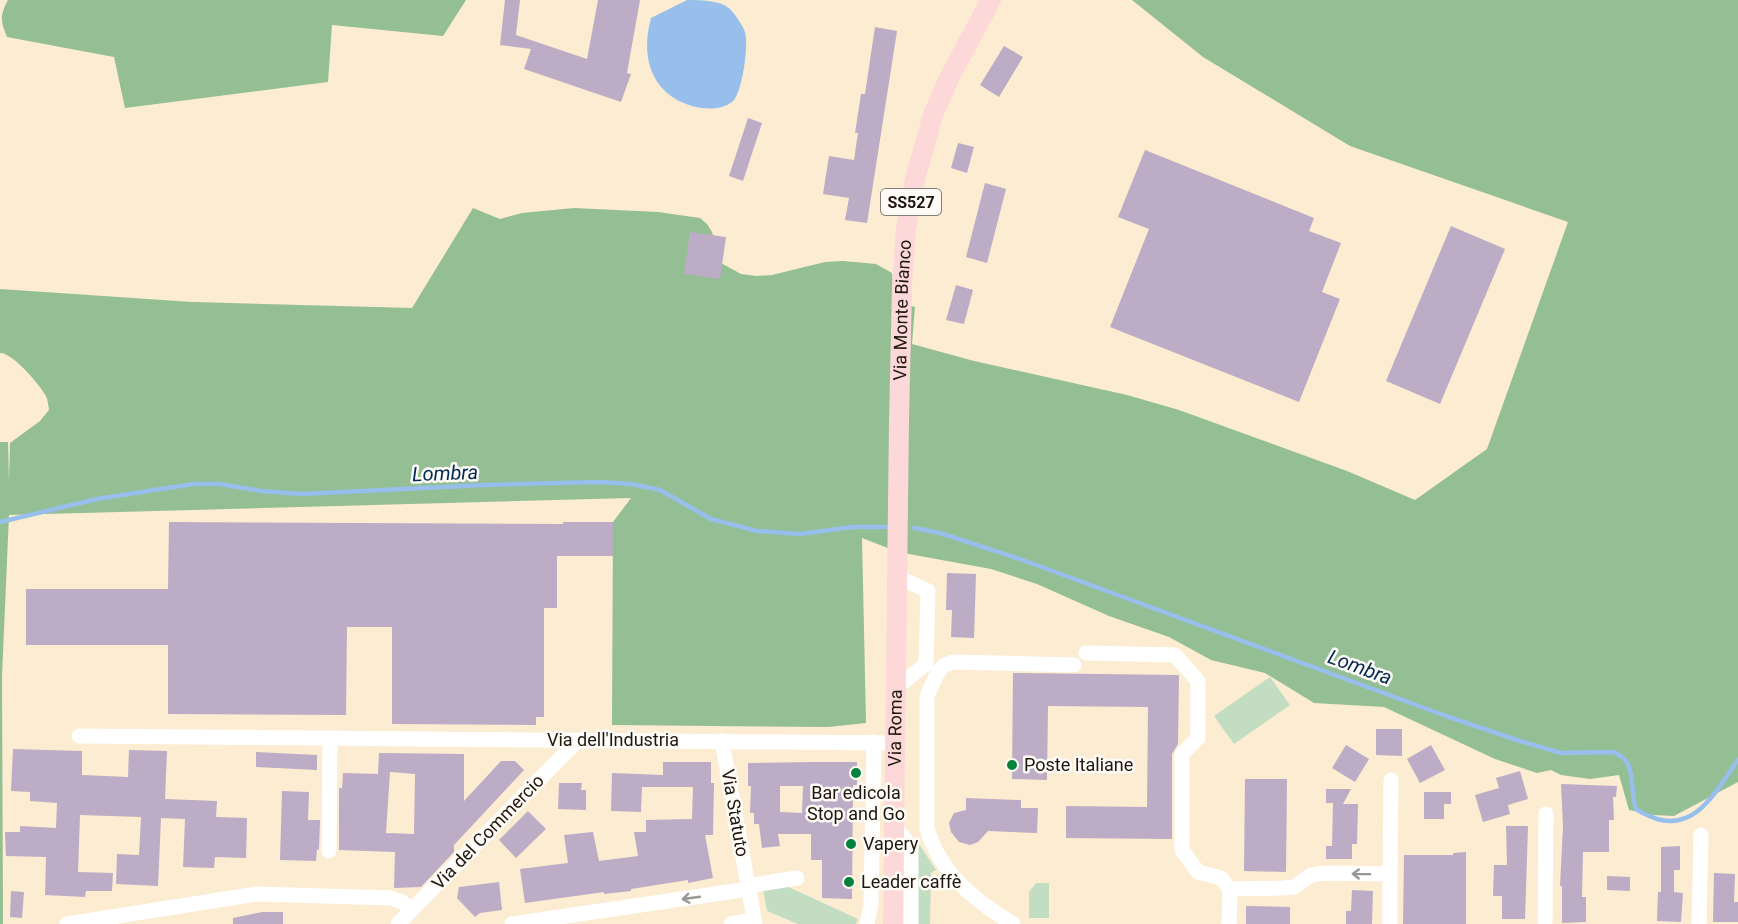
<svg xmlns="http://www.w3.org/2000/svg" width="1738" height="924" viewBox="0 0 1738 924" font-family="Roboto,sans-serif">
  <rect width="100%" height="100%" fill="#fcecd1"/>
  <g fill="#c2ddc1">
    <polygon points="1270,677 1290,705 1234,744 1214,716"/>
    <polygon points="917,841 936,870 931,873 930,924 916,924"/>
    <polygon points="1036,883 1049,883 1049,918 1029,918 1029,892"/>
    <polygon points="784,885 858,919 856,924 798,924 767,911 763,889"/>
  </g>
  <g fill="#94be93">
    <path d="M8,0H466L443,36L332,25L328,82L125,108L114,57L7,37C0,20 0,15 8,0Z"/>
    <path d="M1132,0H1738V782L1674,816L1654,815L1629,810L1619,775L1590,779L1561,775L1551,770L1537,773L1495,759L1384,707L1314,703L1265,673L1211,660L1169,637L1109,616L1037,584L991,569L898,552L862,538L866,723L828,727L612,725L613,522L631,498L9,515L2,676L3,924H0V442H8L9,482L10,443L40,421L49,410C48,405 48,400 46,396C39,384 13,353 0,353V289L192,302L412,308L473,208L500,219L522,213L574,208L658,212L700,218L707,224L712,232L719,262L741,274L756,276L772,275L825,262L843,261L876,264L892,273L894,301L915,307L912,344L974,361L1127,395L1179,410L1347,471L1415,500L1487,449L1568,222L1350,146L1203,57Z"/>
  </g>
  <path fill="#98bfeb" d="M687,0C701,0 720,0 730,9C735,14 743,26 745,32C749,44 742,95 732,102C722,109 712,109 701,108C654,100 639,61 651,18Z"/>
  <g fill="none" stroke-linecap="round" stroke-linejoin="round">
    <g stroke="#98bfeb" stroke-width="4.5">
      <polyline points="0,522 97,499 193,484 220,484 261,491 302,494 484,485 598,482 631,484 660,490 711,519 757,531 800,534 853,527 886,527"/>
      <path d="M914,528L940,533L1020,559L1446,716L1520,741L1561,753L1613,752C1638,760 1629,788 1636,809C1643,814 1649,816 1657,819C1698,831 1718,787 1738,760"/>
    </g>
  </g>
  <g fill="#bcacc5" fill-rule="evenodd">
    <polygon points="505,0 520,0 516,35 587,59 598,0 640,0 627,73 631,74 621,102 524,69 531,49 500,45"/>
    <polygon points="875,27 897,31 867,223 845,220 849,198 823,194 829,156 854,160 858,133 855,133 861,94 865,94"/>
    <polygon points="1004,46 1023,57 999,97 980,85"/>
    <polygon points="748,118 762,123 743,181 729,176"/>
    <polygon points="958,143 974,147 967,173 951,168"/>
    <polygon points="1145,150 1314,218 1309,231 1341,243 1322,292 1340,299 1299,402 1110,327 1149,229 1118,217"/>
    <polygon points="985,183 1006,189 987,263 966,257"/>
    <polygon points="1451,226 1505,249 1440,404 1386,381"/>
    <polygon points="690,232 726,237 720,279 684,274"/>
    <polygon points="956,285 973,290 964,324 946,320"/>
    <polygon points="169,522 563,524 563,522 613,522 613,556 557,556 557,608 544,608 544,717 536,717 536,725 392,724 392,627 347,627 346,715 168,714 168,645 26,645 26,589 168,589"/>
    <polygon points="947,573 976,574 974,638 951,637 952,610 946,610"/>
    <polygon points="1013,673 1179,675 1178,744 1172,754 1172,839 1066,838 1066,806 1147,807 1148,707 1048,706 1047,780 1012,779"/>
    <polygon points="1376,729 1402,729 1402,756 1376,755"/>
    <polygon points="1346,745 1369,759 1355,782 1332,768"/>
    <polygon points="1431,745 1445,770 1420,783 1407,759"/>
    <polygon points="13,749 82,751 82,775 128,777 129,750 167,751 165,799 217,801 216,817 247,818 246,858 215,857 214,868 183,867 185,819 161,818 158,886 116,884 117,854 139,855 141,817 80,815 78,872 113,873 112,891 86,891 85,897 45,895 46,857 6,856 5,832 20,832 20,826 56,828 57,803 30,801 30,792 11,791"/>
    <polygon points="256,752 317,755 317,770 256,767"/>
    <path d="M379,753L464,754V801L501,761H515L524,770L454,845V852L421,887L394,888L395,852L339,850V788H342L343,773L378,774ZM390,772L415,774L414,834L386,833Z"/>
    <polygon points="663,762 711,762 711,783 714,783 713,835 705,835 713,878 688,883 688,880 631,889 631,891 604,894 604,892 525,903 520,869 568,863 564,835 593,832 599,861 638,856 634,832 646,832 646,820 692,819 693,787 642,787 641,812 611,811 612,773 663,775"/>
    <path d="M814,762H857V785H853L852,899L822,898V860H811V834H778L780,846L762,848L759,824H754V813H750L751,786H748V763ZM780,786H803L802,813L780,812Z"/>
    <polygon points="1520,771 1528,799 1508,805 1510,814 1483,822 1475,795 1499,788 1496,778"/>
    <polygon points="1245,779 1287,779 1286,872 1244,871"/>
    <polygon points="559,783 582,783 581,790 586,790 586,810 558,809"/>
    <polygon points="1561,784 1617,786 1616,797 1613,797 1614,820 1609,820 1609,852 1583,852 1582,897 1586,897 1586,922 1562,923 1562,886 1560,886 1563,826"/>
    <polygon points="1326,789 1351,789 1343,804 1358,804 1357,844 1352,844 1352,859 1326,859 1326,846 1332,846 1333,803 1326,803"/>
    <polygon points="282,791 309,792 308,820 320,820 319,850 317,849 316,861 280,860"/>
    <polygon points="1424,792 1451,792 1451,804 1444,804 1444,819 1424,819"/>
    <polygon points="966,798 1021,800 1021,808 1038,808 1037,833 988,831 978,842 970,845 959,842 951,832 949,823 954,813 966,810"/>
    <polygon points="528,811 546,829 516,858 499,840"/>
    <polygon points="1506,826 1528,826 1525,919 1502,919 1502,896 1493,896 1494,865 1507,865"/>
    <polygon points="1680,846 1680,870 1674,870 1674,892 1683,893 1681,922 1657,921 1658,892 1661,892 1661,847"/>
    <polygon points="1466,852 1466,924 1403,924 1404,855 1453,855 1453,853"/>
    <polygon points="1714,873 1735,874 1734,902 1738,902 1738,922 1713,922"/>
    <polygon points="1607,876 1630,877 1630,891 1607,890"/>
    <polygon points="499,882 502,910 480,913 475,917 457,898 459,887"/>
    <polygon points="1352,890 1373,891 1372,924 1346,924 1346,911 1351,911"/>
    <polygon points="11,891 24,892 22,918 10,917"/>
    <polygon points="1246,906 1290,907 1290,924 1246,924"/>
    <polygon points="262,912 283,912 283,924 233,924 233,918"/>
  </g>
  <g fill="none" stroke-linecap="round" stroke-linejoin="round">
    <g stroke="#fff" stroke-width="15">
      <polyline points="1086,653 1175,655 1198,681 1198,738 1182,754 1182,850 1198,872 1221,878 1230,889"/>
      <polyline points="896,688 926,664 928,591 898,577"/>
      <polyline points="79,736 895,743"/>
      <polyline points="722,741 755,924"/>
      <polyline points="894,826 911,846 911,924"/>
      <polyline points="329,851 330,739"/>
      <polyline points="1390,874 1391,780"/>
      <polyline points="748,886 797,878"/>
      <polyline points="1230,889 1284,888 1294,887 1311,875 1325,873 1390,874 1390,924"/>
      <polyline points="67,924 257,894 391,898 402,902 412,910"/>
      <polyline points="398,924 578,740"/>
      <polyline points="512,924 749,889"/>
      <polyline points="731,924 754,920"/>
      <polyline points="867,924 871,905 874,742"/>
      <path d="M1013,924C974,900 941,874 927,829V696L937,674L943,666L953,662L1074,665"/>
      <polyline points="1229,924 1230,889"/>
      <polyline points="1545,924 1546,814"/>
      <polyline points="1699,924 1701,835"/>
    </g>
    <path stroke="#fdd8d8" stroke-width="20" id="s1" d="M893,924L899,420L902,287L906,229L915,179L933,115L950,76L991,0"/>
  </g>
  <defs><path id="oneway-shaft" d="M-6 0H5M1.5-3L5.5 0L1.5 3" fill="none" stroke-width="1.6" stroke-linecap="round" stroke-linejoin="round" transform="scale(1.5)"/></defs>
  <g stroke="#999793">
    <use href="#oneway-shaft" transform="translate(1361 874) rotate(-179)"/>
    <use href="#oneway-shaft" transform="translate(691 898) rotate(172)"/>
  </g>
  <g fill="#03823b" stroke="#fefbf6" stroke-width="2">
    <circle cx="1012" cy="765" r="6"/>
    <circle cx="856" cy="773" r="6"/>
    <circle cx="851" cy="844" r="6"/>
    <circle cx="849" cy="882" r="6"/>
  </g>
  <g text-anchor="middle" stroke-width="5" stroke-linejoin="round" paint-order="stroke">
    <rect fill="#fefbf6" stroke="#605b54" stroke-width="1.5" x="881" y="189" width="60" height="26" rx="4.5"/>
    <g font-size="16" font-weight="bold" fill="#1d170e">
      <text x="911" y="208">SS527</text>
    </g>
    <g font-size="18" fill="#1d170e" stroke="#fefbf6">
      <text dy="6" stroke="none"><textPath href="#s1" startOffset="614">Via Monte Bianco</textPath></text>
      <text dy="6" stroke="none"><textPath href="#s1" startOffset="196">Via Roma</textPath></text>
      <text x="613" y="746">Via dell'Industria</text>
      <text transform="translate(735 813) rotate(80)" y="6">Via Statuto</text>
      <text transform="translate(488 832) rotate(-46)" y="6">Via del Commercio</text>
    </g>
    <g font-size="18" fill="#1d170e" stroke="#fefbf6" text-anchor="start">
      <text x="1024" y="771">Poste Italiane</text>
      <text x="856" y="799" text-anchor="middle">Bar edicola<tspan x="856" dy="21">Stop and Go</tspan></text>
      <text x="863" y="850">Vapery</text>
      <text x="861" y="888">Leader caffè</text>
    </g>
    <g font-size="20" font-style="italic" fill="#002a52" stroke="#fefbf6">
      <text transform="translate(445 473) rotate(-2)" y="7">Lombra</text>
      <text transform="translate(1360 667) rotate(20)" y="7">Lombra</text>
    </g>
  </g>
</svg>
